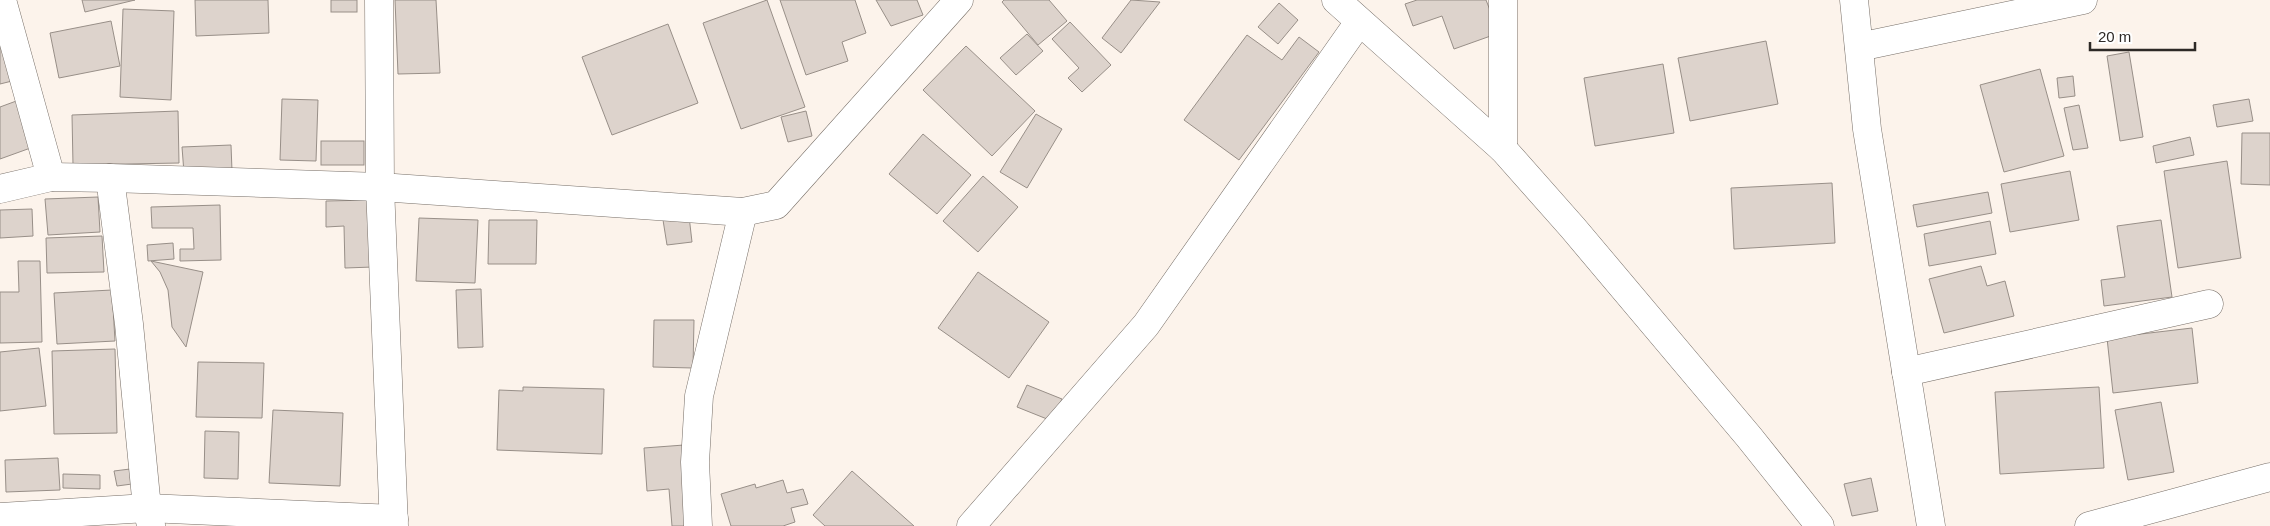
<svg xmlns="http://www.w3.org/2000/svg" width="2270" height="526" viewBox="0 0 2270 526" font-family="Helvetica,sans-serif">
  <rect width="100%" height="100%" fill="#fcf3eb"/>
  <g fill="#ddd3cc" stroke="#988f88">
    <polygon points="82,0 135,0 85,12"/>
    <polygon points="195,0 268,0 269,33 196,36"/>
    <rect x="331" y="0" width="26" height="12"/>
    <polygon points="395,0 436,0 440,73 398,74"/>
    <polygon points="767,0 805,107 741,129 703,23"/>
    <polygon points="780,0 855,0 866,33 842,42 848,61 806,75"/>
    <polygon points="876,0 917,0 923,15 891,26"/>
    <polygon points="1004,0 1049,0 1067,21 1038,45 1002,2"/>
    <polygon points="1131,0 1160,2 1121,53 1102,38"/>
    <polygon points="1417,0 1486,0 1499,33 1454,49 1442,16 1413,26 1405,4"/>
    <polygon points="1279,3 1298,20 1278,44 1258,27"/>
    <polygon points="123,9 174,11 171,100 120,97"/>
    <polygon points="111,21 120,66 59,78 50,33"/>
    <polygon points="1070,22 1111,65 1082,92 1068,78 1079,68 1052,39"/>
    <polygon points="668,24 698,103 612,135 582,57"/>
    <polygon points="1027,34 1043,51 1016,75 1000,58"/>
    <polygon points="1247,35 1282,60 1299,37 1319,52 1239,160 1184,120"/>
    <polygon points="0,37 16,80 0,84"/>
    <polygon points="1766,41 1778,104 1690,121 1678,58"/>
    <polygon points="966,46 1035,111 992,156 923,90"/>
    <polygon points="2129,52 2143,137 2120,141 2107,56"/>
    <polygon points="1663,64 1674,133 1595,146 1584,78"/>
    <polygon points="2040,69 2064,156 2004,172 1980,85"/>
    <polygon points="2073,76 2075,96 2059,98 2057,78"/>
    <polygon points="282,99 318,100 316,161 280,160"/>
    <polygon points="2249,99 2253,121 2217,127 2213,105"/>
    <polygon points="19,100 36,146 0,159 0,107"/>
    <polygon points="2079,105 2088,148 2073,150 2064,108"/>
    <polygon points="178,111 179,163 73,165 72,115"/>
    <polygon points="806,111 812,136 788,142 781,117"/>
    <polygon points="1036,114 1062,129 1027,188 1000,172"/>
    <polygon points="2242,133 2270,133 2270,185 2241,184"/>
    <polygon points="923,134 971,175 937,214 889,174"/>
    <polygon points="2190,137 2194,155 2156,163 2153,146"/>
    <rect x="321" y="141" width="43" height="24"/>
    <polygon points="231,145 232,171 184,173 182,147"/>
    <polygon points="2227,161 2241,258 2178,268 2164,171"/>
    <polygon points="2070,171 2079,220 2010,232 2001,184"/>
    <polygon points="983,176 1018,207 978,252 943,221"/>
    <polygon points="1832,183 1835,243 1734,249 1731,188"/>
    <polygon points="1988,192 1992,213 1917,227 1913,205"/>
    <polygon points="98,197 100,232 48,235 45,199"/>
    <polygon points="371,200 373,267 345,268 344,226 326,227 326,201"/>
    <polygon points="220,205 221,260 180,261 180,249 194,249 193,228 152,228 151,207"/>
    <polygon points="32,209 33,236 0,238 0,210"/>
    <polygon points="689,216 692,242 667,245 663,220"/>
    <polygon points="419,218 478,220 475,283 416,281"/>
    <polygon points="489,220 537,220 536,264 488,264"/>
    <polygon points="2161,220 2172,297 2104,306 2101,280 2125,277 2117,226"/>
    <polygon points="1990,221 1996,254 1929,266 1924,234"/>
    <polygon points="102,236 104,272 47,273 46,238"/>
    <polygon points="173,243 174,259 148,261 147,245"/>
    <polygon points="18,261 40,261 42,342 0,343 0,292 19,292"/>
    <polygon points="151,261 203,272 186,347 172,327 168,290 160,272"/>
    <polygon points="1981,266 1987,286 2005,281 2014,316 1944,333 1929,279"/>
    <polygon points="978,272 1049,322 1009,378 938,328"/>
    <polygon points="481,289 483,347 458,348 456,290"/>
    <polygon points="112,290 115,341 57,344 54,293"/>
    <polygon points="654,320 694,320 693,368 653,367"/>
    <polygon points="2192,328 2198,383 2113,393 2107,338"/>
    <polygon points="39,348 46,406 0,411 0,352"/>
    <polygon points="115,349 117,433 54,434 52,351"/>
    <polygon points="198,362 264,363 262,418 196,417"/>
    <polygon points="1027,385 1062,399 1052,421 1017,407"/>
    <polygon points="523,387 604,389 602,454 497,450 499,390 523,391"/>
    <polygon points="2099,387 2104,468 2000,474 1995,392"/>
    <polygon points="2161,402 2174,472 2128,480 2115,410"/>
    <polygon points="273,410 343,413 340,486 269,483"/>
    <polygon points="205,431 239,432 238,479 204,478"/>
    <polygon points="684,445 690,526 672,526 669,489 647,491 644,448"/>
    <polygon points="58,458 60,490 6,492 5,460"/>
    <polygon points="130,469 132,484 117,486 114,471"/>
    <polygon points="852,471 914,526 825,526 813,515"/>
    <polygon points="63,474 100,475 100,489 63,488"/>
    <polygon points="1871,478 1878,511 1852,516 1844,484"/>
    <polygon points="783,480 787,493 803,489 808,504 791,508 795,522 783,526 731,526 721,494 755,484 756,488"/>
  </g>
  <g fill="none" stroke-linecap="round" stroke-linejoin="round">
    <defs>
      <g id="minor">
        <polyline points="2,0 51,177"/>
        <polyline points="379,0 380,187 394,526"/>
        <polyline points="1336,0 1503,149 1573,228 1749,437 1820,526"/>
        <polyline points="1503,0 1503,149"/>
        <polyline points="1854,0 1867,129 1931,526"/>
        <polyline points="1859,47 2083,0"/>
        <polyline points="110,178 129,324 147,508 151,525"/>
        <polyline points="0,189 51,177 110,178 380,187 743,212 776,205 959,0"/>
        <polyline points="1906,372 2209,304"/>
        <polyline points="0,517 147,508 394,519"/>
        <polyline points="698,526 695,462 699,396 743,212"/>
        <polyline points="971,526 1146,325 1359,22"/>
        <polyline points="2089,526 2270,477"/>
      </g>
    </defs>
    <use href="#minor" stroke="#776f68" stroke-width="29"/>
    <use href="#minor" stroke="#fff" stroke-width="28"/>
  </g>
  <path d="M2090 42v8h105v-8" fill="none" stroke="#2d2926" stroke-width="2.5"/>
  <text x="2098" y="42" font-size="15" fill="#2d2926" stroke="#ffffff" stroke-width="4" paint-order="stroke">20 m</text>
</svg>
